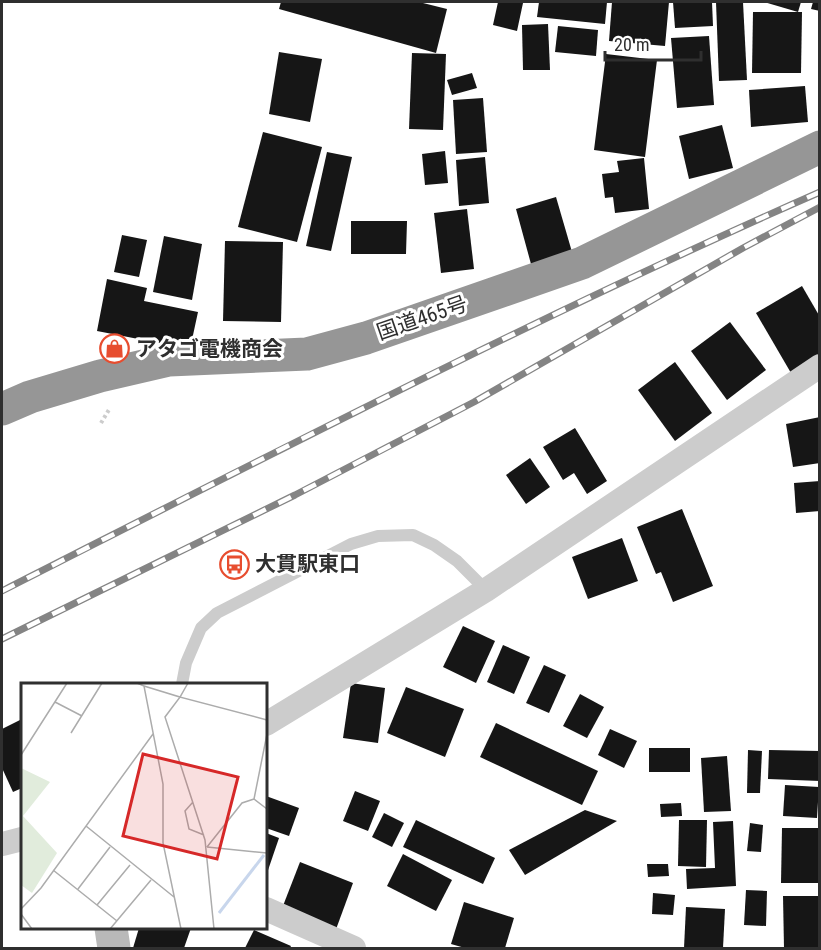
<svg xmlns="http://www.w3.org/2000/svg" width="821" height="950" viewBox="0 0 821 950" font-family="'Roboto Condensed','Noto Sans JP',sans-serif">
  <rect width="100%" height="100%" fill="#fff"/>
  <g fill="#161616">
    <polygon points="281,2 419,2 447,9 436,53 279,9"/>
    <polygon points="498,2 523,3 517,31 493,25"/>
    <polygon points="539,2 607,2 605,24 537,17"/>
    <polygon points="612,2 669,2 665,46 609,41"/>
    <polygon points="673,2 712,2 713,26 675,28"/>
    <polygon points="716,2 743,2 747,80 719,81"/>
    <polygon points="764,2 801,2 798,12"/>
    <polygon points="813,2 820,2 820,11 811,9"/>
    <polygon points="753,12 802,12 801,73 752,73"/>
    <polygon points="548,24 550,70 523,70 522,25"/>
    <polygon points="558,26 598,30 596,56 555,52"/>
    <polygon points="709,36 714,105 677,108 671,38"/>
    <polygon points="279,52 322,59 310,122 269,114"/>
    <polygon points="412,53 446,54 443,130 409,129"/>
    <polygon points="606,54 657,60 645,157 594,150"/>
    <polygon points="472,73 477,88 452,95 447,80"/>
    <polygon points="805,86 808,122 751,127 749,90"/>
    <polygon points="483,98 487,152 456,154 453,100"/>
    <polygon points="722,125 733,168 689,179 679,136"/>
    <polygon points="263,132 322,147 297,242 238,227"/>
    <polygon points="445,151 448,183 425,185 422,154"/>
    <polygon points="327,152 352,157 331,251 306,246"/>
    <polygon points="485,157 489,203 459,206 456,160"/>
    <polygon points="644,158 649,209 615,213 613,197 605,198 602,174 619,172 617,161"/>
    <polygon points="556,197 572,252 531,264 516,209"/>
    <polygon points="467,209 474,269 441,273 434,213"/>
    <polygon points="351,221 407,221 406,254 351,254"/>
    <polygon points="122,235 147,240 139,277 114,272"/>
    <polygon points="164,236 202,244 192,300 153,292"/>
    <polygon points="225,241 283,242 281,322 223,321"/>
    <polygon points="107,279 147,288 144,301 198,312 190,349 97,331"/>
    <polygon points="802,286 820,317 820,356 791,373 756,313"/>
    <polygon points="730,322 766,370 727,400 691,351"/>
    <polygon points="675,362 712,413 675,441 638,390"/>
    <polygon points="820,417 820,463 793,467 786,424"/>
    <polygon points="575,428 607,481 587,494 574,473 563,480 543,447"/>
    <polygon points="530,458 550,487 526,504 506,475"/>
    <polygon points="820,481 820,511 796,513 794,483"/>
    <polygon points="682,509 713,586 673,602 661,572 656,574 637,527"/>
    <polygon points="622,538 638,581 588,599 572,557"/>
    <polygon points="463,626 495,641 476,683 443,667"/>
    <polygon points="503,645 530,657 514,694 487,682"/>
    <polygon points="544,665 566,675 549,713 526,703"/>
    <polygon points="351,683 385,688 378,743 343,738"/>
    <polygon points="406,687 464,709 445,757 387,733"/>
    <polygon points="580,694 604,707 587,738 563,726"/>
    <polygon points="22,719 22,788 13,792 2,768 2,729"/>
    <polygon points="496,723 598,771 582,805 480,757"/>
    <polygon points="610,729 637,741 624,768 598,755"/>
    <rect x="649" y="748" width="41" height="24"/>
    <polygon points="748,750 762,751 760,793 747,793"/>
    <polygon points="769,750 820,751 820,781 768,779"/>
    <polygon points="727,756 731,811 704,812 701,758"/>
    <polygon points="785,785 819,787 817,818 783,816"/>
    <polygon points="355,791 380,801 368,831 343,821"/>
    <polygon points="266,796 299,808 289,836 266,828"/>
    <polygon points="681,803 682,816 661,817 660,804"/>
    <polygon points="585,810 617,821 525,875 509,850"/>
    <polygon points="384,813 404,823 392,847 372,837"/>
    <polygon points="416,820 495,858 483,884 403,847"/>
    <polygon points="679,820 707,820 706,867 678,866"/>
    <polygon points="733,821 736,886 687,889 686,869 715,868 713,822"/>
    <polygon points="750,823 763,825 761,852 747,851"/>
    <polygon points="782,828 820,828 820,883 781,883"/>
    <polygon points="266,833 279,838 266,876"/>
    <polygon points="403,854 452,880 436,911 387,886"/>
    <polygon points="300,862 353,883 335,932 281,911"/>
    <polygon points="647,864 668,864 669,876 648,877"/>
    <polygon points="746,890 767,891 766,926 744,925"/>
    <polygon points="653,893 675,895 673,915 652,914"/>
    <polygon points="783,896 820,896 820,948 784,948"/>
    <polygon points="464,902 514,918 505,948 465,948 451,944"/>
    <polygon points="686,907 725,909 723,948 684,948"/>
    <polygon points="139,928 191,928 184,948 133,948"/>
    <polygon points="254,930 291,946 290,948 245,948"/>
  </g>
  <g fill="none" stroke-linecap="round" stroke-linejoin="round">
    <polyline stroke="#ccc" stroke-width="4" stroke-dasharray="3 3" stroke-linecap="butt" points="101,423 110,408"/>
    <polyline stroke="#ccc" stroke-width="12" points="182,684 186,663 201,628 217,613 351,544 378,536 413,535 434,545 457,561 486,590"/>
    <g stroke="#ccc" stroke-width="24">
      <polyline points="266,724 486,590 820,366"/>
      <polyline points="2,844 22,839"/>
      <polyline points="266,909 354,948"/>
    </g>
    <polyline stroke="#b9b9b9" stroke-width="33" points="111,928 114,948"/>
    <polyline stroke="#969696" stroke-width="33" points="2,409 30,397 100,376 169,360 307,354 366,338 582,263 820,147"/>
    <defs>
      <g id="rail">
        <path d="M2,591C272,454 542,314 820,192"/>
        <polyline points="2,639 295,495 474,402 743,248 820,207"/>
      </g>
    </defs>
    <use href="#rail" stroke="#848484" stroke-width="7"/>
    <use href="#rail" stroke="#fff" stroke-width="4.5" stroke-dasharray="14" stroke-linecap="butt"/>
  </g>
  <defs>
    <symbol id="shop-ring" viewBox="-11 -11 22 22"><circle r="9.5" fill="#fff" stroke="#e74d2f" stroke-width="1.5"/><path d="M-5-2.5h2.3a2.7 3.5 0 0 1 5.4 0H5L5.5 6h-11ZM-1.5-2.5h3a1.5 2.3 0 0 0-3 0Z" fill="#e74d2f"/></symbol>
    <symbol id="bus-ring" viewBox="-11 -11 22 22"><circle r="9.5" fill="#fff" stroke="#e74d2f" stroke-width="1.5"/><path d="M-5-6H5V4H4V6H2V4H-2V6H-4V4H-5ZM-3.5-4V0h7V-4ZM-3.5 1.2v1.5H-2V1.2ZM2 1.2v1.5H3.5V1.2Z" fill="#e74d2f"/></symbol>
  </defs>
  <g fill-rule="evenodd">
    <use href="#shop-ring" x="98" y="332" width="33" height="33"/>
    <use href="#bus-ring" x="218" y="548" width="33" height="33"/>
  </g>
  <g text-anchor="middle" stroke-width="6" stroke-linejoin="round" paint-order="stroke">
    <g font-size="21" fill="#2f2f2f" stroke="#fff">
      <text transform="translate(422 318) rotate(-19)" y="7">国道465号</text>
    </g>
    <g font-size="21" font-weight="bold" fill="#2f2f2f" stroke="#fff" text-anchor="start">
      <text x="136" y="356">アタゴ電機商会</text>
      <text x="255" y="571">大貫駅東口</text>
    </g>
  </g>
  <g transform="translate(21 683)">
    <rect width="246" height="246" fill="#fff"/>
    <path d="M0,85L29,99L2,133L36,170L11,210L0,202Z" fill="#e1ecdc"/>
    <path fill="none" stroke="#c8d6ec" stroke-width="3" d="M198,230L243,172"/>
    <path fill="none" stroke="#acacac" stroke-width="1.5" d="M116,0L123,3L142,101V160L160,246M123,3L159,14L167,0M34,19L61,33M50,50L81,0M246,51L233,116L246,126M0,72L46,0M172,119L164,128L168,146L183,152M65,143L153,214M186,164L221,120L233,116M186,164L246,170M32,187L96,238M57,206L89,164M76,222L109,182M0,226L20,205L132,51M0,231L11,246M89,246L130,197M193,246L184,157L144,34L159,14L246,37"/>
    <path fill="#d62828" fill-opacity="0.15" stroke="#d62828" stroke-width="3" d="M122,71L217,94L196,176L102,153Z"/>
    <rect width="246" height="246" fill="none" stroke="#2f2f2f" stroke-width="3"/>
  </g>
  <rect width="821" height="950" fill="none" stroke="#2f2f2f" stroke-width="6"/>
  <path d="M605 51v9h96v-9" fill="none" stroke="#2f2f2f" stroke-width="3"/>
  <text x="614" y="51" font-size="18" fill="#2f2f2f" stroke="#ffffff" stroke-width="4.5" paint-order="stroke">20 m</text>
</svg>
